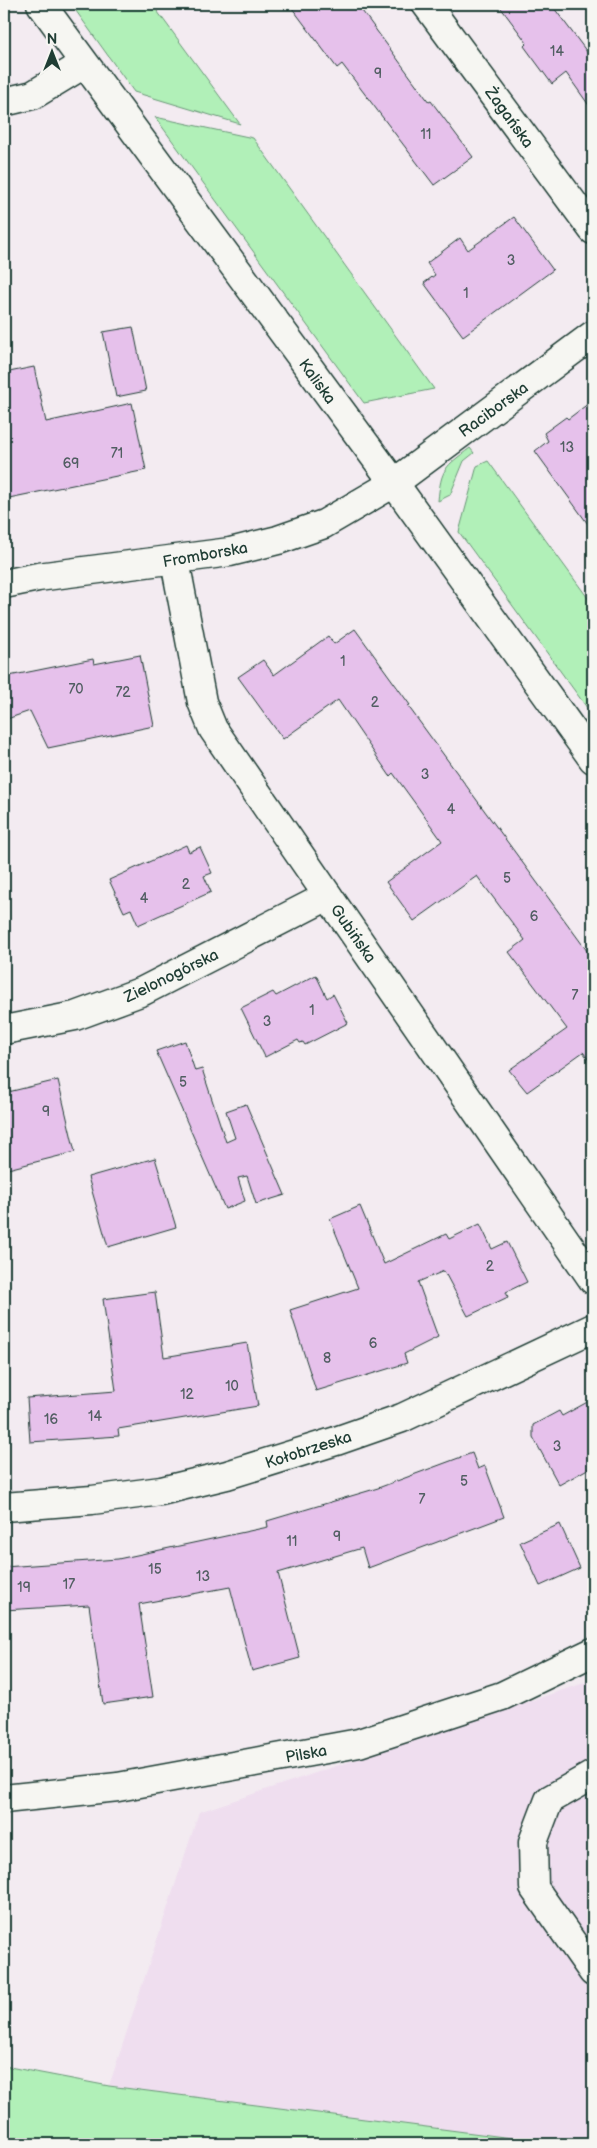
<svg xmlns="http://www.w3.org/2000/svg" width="597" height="2148" viewBox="0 0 597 2148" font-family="'Balsamiq Sans',sans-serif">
  <rect width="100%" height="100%" fill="#f3ebf1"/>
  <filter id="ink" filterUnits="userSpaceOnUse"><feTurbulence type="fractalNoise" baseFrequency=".02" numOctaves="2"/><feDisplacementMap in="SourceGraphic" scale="10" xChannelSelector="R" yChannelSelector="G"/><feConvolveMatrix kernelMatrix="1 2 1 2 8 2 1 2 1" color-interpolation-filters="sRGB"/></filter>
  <g filter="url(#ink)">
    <polygon fill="#efdeef" points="593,1680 593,2144 558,2144 109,2086 199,1812"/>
    <g fill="#b1f0b8" stroke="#689676">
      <polygon points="71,4 152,4 240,124 134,92"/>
      <polygon points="155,117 253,138 434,389 364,403"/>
      <path d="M470,448L474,453L464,461L450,495L438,501C441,468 445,467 470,448Z"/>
      <polygon points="488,461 593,605 593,716 459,532 477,466"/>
      <polygon points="4,2066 109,2086 558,2144 4,2144"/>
    </g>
    <g fill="#e6c1eb" stroke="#1f3d34">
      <polygon points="289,4 357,4 429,102 431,101 473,157 434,185 342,64 337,68"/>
      <polygon points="498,4 551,4 593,60 593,111 566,73 552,84 524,46 527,43"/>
      <polygon points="514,217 553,270 463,336 424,283 435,275 427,263 460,238 468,250"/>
      <polygon points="133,327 146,391 116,397 103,332"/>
      <polygon points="34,367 46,422 132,403 146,470 4,499 4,373"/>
      <polygon points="593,400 593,531 535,451 548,441 544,433 566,417 568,419"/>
      <polygon points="355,629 410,705 408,706 593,959 593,1065 583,1052 527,1092 509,1070 567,1029 509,952 525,940 477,876 414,921 386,882 442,841 417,806 393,773 390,776 338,700 283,739 238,677 263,660 274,675 328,636 334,644"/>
      <polygon points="140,655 154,726 48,748 30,711 4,720 4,677 93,659 94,664"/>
      <polygon points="186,845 189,852 200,847 212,873 204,876 211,892 138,925 131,909 124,912 109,880"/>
      <polygon points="316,975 327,998 333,994 348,1023 305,1045 303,1042 300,1043 298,1040 265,1057 241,1008 273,992 276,996"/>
      <polygon points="185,1041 195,1071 202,1069 226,1142 235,1138 226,1111 246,1104 285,1195 256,1204 247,1176 238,1178 245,1201 225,1209 156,1051"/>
      <polygon points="58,1080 75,1152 4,1170 4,1093"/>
      <polygon points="155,1158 176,1227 108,1247 88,1177"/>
      <polygon points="360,1206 384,1264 446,1234 449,1239 480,1224 492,1249 507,1242 527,1282 506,1292 508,1297 468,1316 444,1271 418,1282 438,1337 404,1354 407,1363 316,1391 290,1310 358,1288 330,1219"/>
      <polygon points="155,1292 164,1357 247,1343 258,1406 118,1429 119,1436 30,1442 27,1398 116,1391 103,1299"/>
      <polygon points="593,1399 593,1466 559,1485 533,1437 533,1425 559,1411 562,1416"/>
      <polygon points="472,1453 478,1469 485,1466 504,1517 368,1568 362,1548 278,1573 300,1658 252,1671 230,1587 139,1604 153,1697 103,1704 89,1605 4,1610 4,1567 118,1559 268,1527 267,1521 378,1488"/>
      <polygon points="560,1524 580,1568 540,1586 520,1542"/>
    </g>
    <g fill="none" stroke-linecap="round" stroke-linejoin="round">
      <defs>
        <g id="minor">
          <polyline points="41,4 394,483 593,759"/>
          <polyline points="426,4 593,230"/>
          <polyline points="4,102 33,95 84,64"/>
          <polyline points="175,561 202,702 213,729 593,1280"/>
          <polyline points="4,584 38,577 230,552 278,540 324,524 394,483 593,335"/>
          <polyline points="4,1030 75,1016 143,991 328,896"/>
          <polyline points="4,1507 92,1500 161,1491 227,1475 336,1441 402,1418 593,1328"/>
          <polyline points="593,1775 549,1800 533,1842 534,1888 593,1972"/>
          <polyline points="4,1799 118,1787 359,1743 502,1696 593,1652"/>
        </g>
      </defs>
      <use href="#minor" stroke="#1f3d34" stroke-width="31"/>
      <use href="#minor" stroke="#f6f6f2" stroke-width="28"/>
    </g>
  </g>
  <g text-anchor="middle" stroke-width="4" stroke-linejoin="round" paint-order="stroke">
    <g font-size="14" fill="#515e62">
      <text x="557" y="56">14</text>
      <text x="378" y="78">9</text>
      <text x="426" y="139">11</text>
      <text x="511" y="265">3</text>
      <text x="466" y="298">1</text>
      <text x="567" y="452">13</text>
      <text x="117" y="458">71</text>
      <text x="71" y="468">69</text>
      <text x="343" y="666">1</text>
      <text x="76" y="694">70</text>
      <text x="123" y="697">72</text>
      <text x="375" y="707">2</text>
      <text x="425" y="779">3</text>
      <text x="451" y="814">4</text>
      <text x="507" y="883">5</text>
      <text x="186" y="889">2</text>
      <text x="144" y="903">4</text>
      <text x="534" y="921">6</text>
      <text x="575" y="1000">7</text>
      <text x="312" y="1015">1</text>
      <text x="267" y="1026">3</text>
      <text x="183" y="1087">5</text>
      <text x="46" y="1116">9</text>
      <text x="490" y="1271">2</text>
      <text x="373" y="1348">6</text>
      <text x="327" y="1363">8</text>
      <text x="232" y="1391">10</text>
      <text x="187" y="1399">12</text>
      <text x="95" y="1421">14</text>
      <text x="51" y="1424">16</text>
      <text x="557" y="1451">3</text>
      <text x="464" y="1486">5</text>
      <text x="422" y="1504">7</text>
      <text x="337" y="1541">9</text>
      <text x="292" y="1546">11</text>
      <text x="155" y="1574">15</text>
      <text x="203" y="1581">13</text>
      <text x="69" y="1589">17</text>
      <text x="24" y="1592">19</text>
    </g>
    <g font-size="16" fill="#1f3d34" stroke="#f6f6f2">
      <text transform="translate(510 117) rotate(54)" y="6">Żagańska</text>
      <text transform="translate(318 381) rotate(54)" y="6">Kaliska</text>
      <text transform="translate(493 409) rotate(-36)" y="6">Raciborska</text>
      <text transform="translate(205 554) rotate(-10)" y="6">Fromborska</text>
      <text transform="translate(354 933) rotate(55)" y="6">Gubińska</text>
      <text transform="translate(171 975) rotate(-26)" y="6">Zielonogórska</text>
      <text transform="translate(308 1449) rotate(-18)" y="6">Kołobrzeska</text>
      <text transform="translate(306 1753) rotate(-10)" y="6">Pilska</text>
    </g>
  </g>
  <rect width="597" height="2148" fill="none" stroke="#f6f6f2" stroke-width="20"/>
  <rect x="10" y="10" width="577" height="2128" fill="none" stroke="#1f3d34" stroke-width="2" filter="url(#ink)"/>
  <g transform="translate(52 52)" stroke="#f6f6f2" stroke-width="4" paint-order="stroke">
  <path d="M0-4L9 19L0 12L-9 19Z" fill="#1f3d34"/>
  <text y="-8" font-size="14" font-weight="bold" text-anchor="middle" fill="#1f3d34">N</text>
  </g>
</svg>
